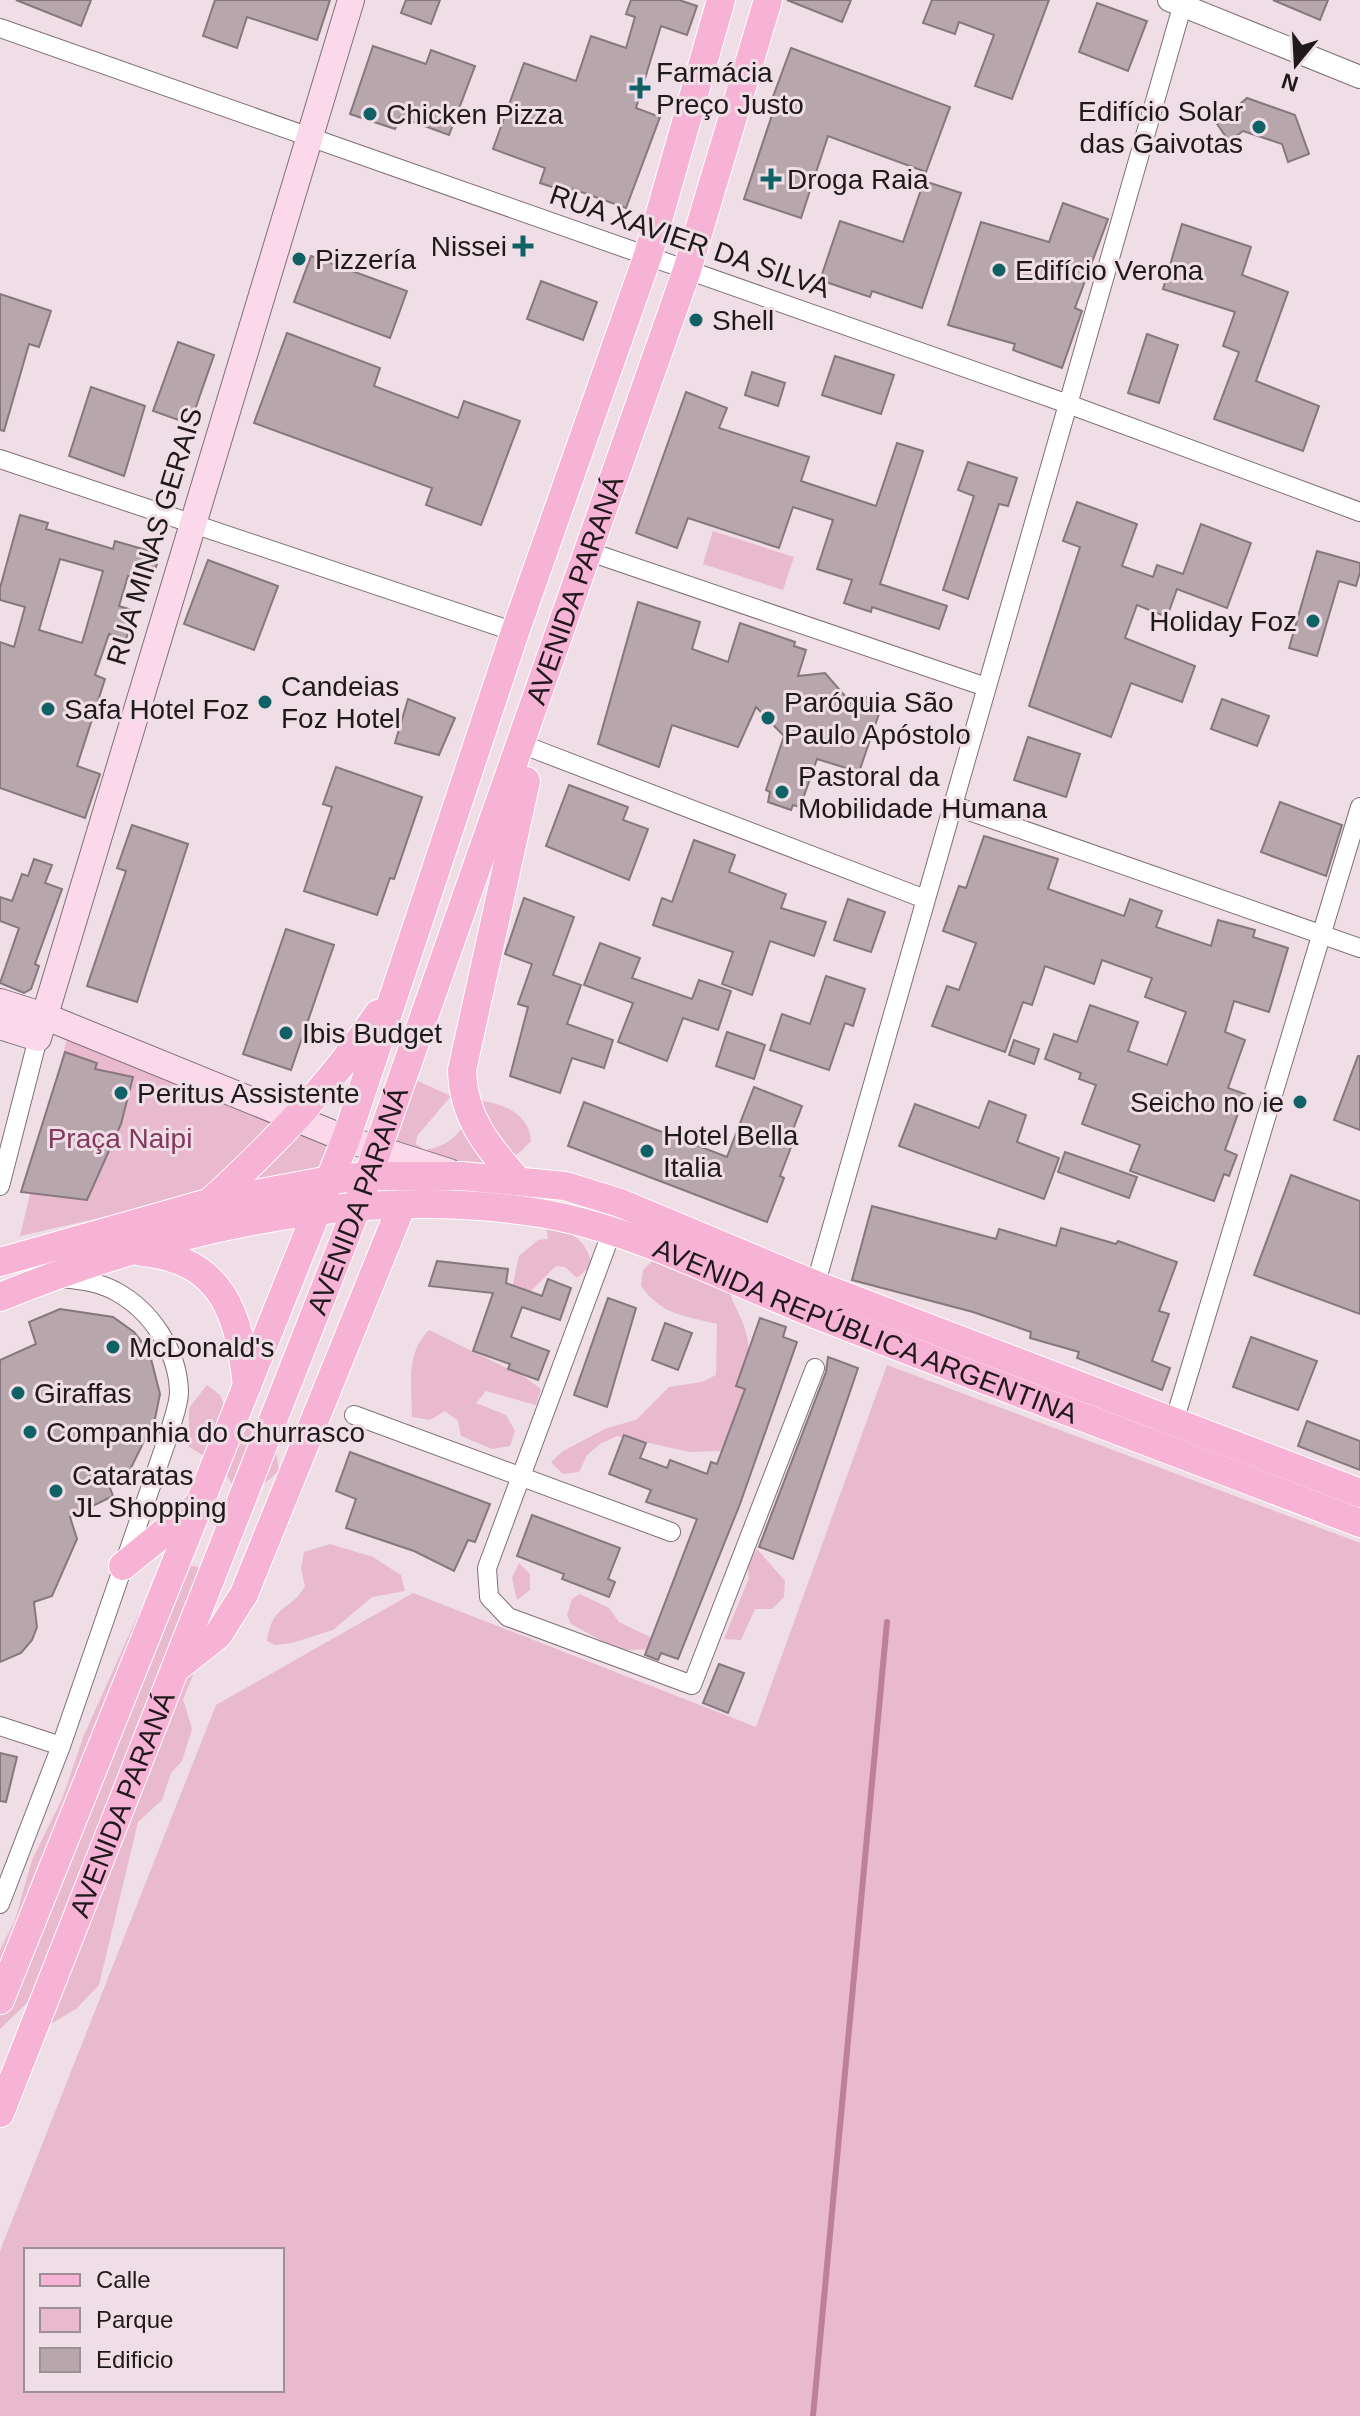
<svg xmlns="http://www.w3.org/2000/svg" width="1360" height="2416" viewBox="0 0 1360 2416" font-family="Arial,sans-serif">
  <rect width="100%" height="100%" fill="#efdee5"/>
  <g fill="#e9b9ce" fill-rule="evenodd">
    <polygon points="713,531 794,557 783,590 703,564"/>
    <polygon points="67,1038 329,1140 319,1168 20,1236"/>
    <path d="M411,1078L451,1096L417,1136L416,1144L425,1150C455,1145 466,1127 475,1100C501,1103 529,1112 531,1141L519,1153L483,1171L400,1146L394,1138Z"/>
    <path d="M626,1217L726,1279C729,1300 743,1316 747,1337C755,1374 737,1417 723,1451L690,1452L617,1436L600,1444L587,1455L579,1472L563,1474L551,1462L563,1451L607,1428L636,1420L669,1387L702,1382L716,1375L717,1324C685,1316 662,1315 641,1286L643,1270L657,1257L627,1225Z"/>
    <path d="M546,1227C572,1231 586,1239 592,1265L577,1278L565,1267L556,1266L530,1292L512,1288L519,1256L538,1240L548,1239Z"/>
    <path d="M429,1330L525,1377L541,1389L536,1405L486,1391L476,1403L506,1415L515,1431L510,1446L492,1449L461,1436L458,1421L445,1411L430,1420L412,1417C412,1386 405,1354 429,1330Z"/>
    <path d="M887,1365L1360,1543V2416H0V2251L216,1705L413,1593L756,1727ZM26,2250H282V2390H26Z"/>
    <path d="M207,1385L220,1395L226,1411C264,1426 274,1429 279,1471L259,1488L235,1489L220,1465L189,1447V1408Z"/>
    <path d="M330,1544L373,1557L401,1575L405,1591L372,1597L333,1630L292,1643L275,1645L267,1641C272,1603 291,1612 305,1586L301,1569L304,1552Z"/>
    <polygon points="757,1549 785,1581 784,1597 772,1609 755,1609 741,1640 724,1639 749,1578 747,1563"/>
    <polygon points="177,1562 205,1569 208,1639 183,1699 192,1729 182,1761 171,1773 162,1800 138,1822 99,1985 76,2009 47,2026 32,1998 0,2029 0,1950 15,1920 32,1860 62,1799 84,1735 138,1615 152,1587"/>
    <polygon points="519,1563 530,1574 530,1590 517,1600 512,1578"/>
    <polygon points="580,1594 609,1608 619,1622 658,1641 655,1649 619,1650 571,1624 567,1615 572,1599"/>
  </g>
  <g fill="none" stroke-linecap="round" stroke-linejoin="round">
    <polyline stroke="#bc809b" stroke-width="6" points="813,2416 887,1622"/>
  </g>
  <g fill="#b7a7ad" stroke="#86777d" stroke-width="2" fill-rule="evenodd">
    <polygon points="16,0 91,0 81,26"/>
    <polygon points="215,0 330,0 317,40 247,17 237,48 203,36"/>
    <polygon points="406,0 440,0 431,24 401,13"/>
    <polygon points="631,0 679,0 697,6 687,35 661,26 636,108 660,117 626,208 573,189 571,193 540,183 545,168 493,149 524,63 576,81 591,36 626,48 635,17 626,14"/>
    <polygon points="787,0 851,0 842,22"/>
    <polygon points="932,0 1049,0 1012,99 975,86 994,35 959,22 955,34 923,23"/>
    <polygon points="1273,0 1328,0 1320,20"/>
    <polygon points="1097,3 1147,21 1128,71 1079,52"/>
    <polygon points="373,46 426,64 431,50 475,66 449,135 400,117 395,129 350,114"/>
    <polygon points="791,48 950,107 926,172 828,136 801,218 744,199 772,115 767,113"/>
    <polygon points="1247,98 1295,115 1309,154 1288,162 1282,144 1243,131 1229,141 1217,124"/>
    <polygon points="924,181 961,193 922,308 872,291 870,297 820,280 840,221 903,242"/>
    <polygon points="1063,203 1108,219 1075,308 1082,311 1062,368 1013,350 1015,344 948,325 981,222 1049,242"/>
    <polygon points="1182,224 1251,247 1242,275 1288,292 1256,381 1319,406 1303,451 1214,419 1239,352 1223,346 1235,312 1163,289"/>
    <polygon points="311,256 407,291 390,338 294,302"/>
    <polygon points="541,281 597,302 583,340 527,319"/>
    <polygon points="0,294 51,311 39,347 29,344 4,431 0,430"/>
    <polygon points="287,333 380,368 374,386 458,418 464,401 520,421 481,525 426,505 432,488 254,423"/>
    <polygon points="1147,334 1178,345 1159,403 1128,393"/>
    <polygon points="178,342 214,355 190,424 153,411"/>
    <polygon points="835,356 894,375 881,414 822,395"/>
    <polygon points="752,372 785,383 778,406 745,395"/>
    <polygon points="91,387 145,406 124,476 69,456"/>
    <polygon points="686,392 727,408 719,428 809,457 801,481 876,506 897,443 923,451 880,584 947,606 939,629 872,607 871,612 844,603 852,580 817,569 833,520 793,507 779,548 688,518 677,548 636,533"/>
    <polygon points="968,462 1017,478 1008,506 999,504 968,599 943,590 974,496 958,490"/>
    <polygon points="1077,502 1137,524 1122,566 1153,577 1157,565 1183,574 1201,524 1251,543 1227,608 1177,589 1167,617 1137,605 1125,638 1195,666 1182,702 1131,683 1111,737 1029,706 1080,547 1063,541"/>
    <path d="M20,515L48,523L46,529L113,549L115,541L160,554L151,583L128,576L119,606L135,611L126,639L109,634L95,675L105,679L77,766L100,774L85,818L0,788V642L14,647L25,607L0,600V588ZM60,559L103,571L82,643L39,630Z"/>
    <polygon points="1317,551 1360,563 1360,572 1356,586 1339,581 1317,656 1289,648"/>
    <polygon points="208,560 278,586 254,650 184,624"/>
    <polygon points="638,602 700,622 692,649 728,662 740,623 795,642 794,646 806,650 798,676 825,673 858,711 862,696 883,702 859,772 817,759 800,807 793,805 791,810 768,802 770,792 766,790 784,736 756,707 738,747 672,725 659,767 598,744"/>
    <polygon points="408,699 455,718 439,755 395,743"/>
    <polygon points="1222,699 1269,716 1257,746 1211,729"/>
    <polygon points="1028,737 1080,754 1066,797 1014,780"/>
    <polygon points="336,767 422,797 394,879 390,878 377,915 304,891 332,807 323,804"/>
    <polygon points="569,785 628,807 623,820 648,829 629,880 546,846"/>
    <polygon points="1280,802 1342,825 1326,876 1261,852"/>
    <polygon points="132,825 188,844 137,1002 87,986 126,871 117,868"/>
    <polygon points="984,836 1058,859 1048,889 1124,916 1130,899 1162,911 1156,927 1211,946 1218,920 1255,930 1253,937 1288,948 1269,1012 1234,1001 1225,1032 1245,1040 1228,1088 1245,1094 1225,1150 1237,1155 1229,1176 1224,1174 1214,1201 1130,1171 1140,1145 1082,1124 1096,1085 1079,1079 1081,1073 1045,1059 1054,1034 1077,1042 1090,1005 1138,1022 1128,1051 1167,1065 1186,1012 1145,997 1152,978 1102,960 1094,984 1045,966 1032,1005 1023,1002 1005,1052 932,1026 947,986 959,990 976,943 943,931 959,886 966,888"/>
    <polygon points="694,840 735,855 729,872 786,894 781,908 826,922 814,956 770,941 752,995 722,984 733,952 653,925 662,898 672,902"/>
    <polygon points="34,859 52,865 45,883 62,889 35,964 39,966 31,989 24,993 0,983 19,928 0,921 0,897 12,901 22,874 28,876"/>
    <polygon points="524,898 574,917 553,975 581,985 567,1024 613,1040 604,1068 572,1058 560,1093 510,1076 528,1007 518,1004 532,964 505,954"/>
    <polygon points="848,899 885,912 871,952 834,940"/>
    <polygon points="286,929 334,945 291,1070 243,1054"/>
    <polygon points="600,943 640,958 632,978 692,999 699,980 731,991 718,1030 683,1018 667,1061 618,1042 633,1003 584,985"/>
    <polygon points="826,976 865,989 853,1026 845,1023 829,1070 770,1050 782,1014 810,1024"/>
    <polygon points="727,1032 765,1045 754,1079 716,1066"/>
    <polygon points="1014,1040 1039,1049 1034,1064 1009,1055"/>
    <polygon points="65,1052 97,1063 95,1069 133,1077 121,1124 87,1200 21,1192"/>
    <polygon points="1358,1056 1360,1056 1360,1130 1334,1120"/>
    <polygon points="754,1087 802,1106 789,1140 793,1142 780,1176 784,1178 767,1222 568,1146 584,1102 727,1157"/>
    <polygon points="989,1101 1026,1115 1017,1142 1059,1158 1044,1199 899,1146 915,1104 979,1128"/>
    <polygon points="1065,1152 1137,1177 1129,1198 1058,1172"/>
    <polygon points="1291,1175 1360,1201 1360,1314 1254,1275"/>
    <polygon points="872,1206 996,1239 999,1229 1056,1246 1061,1228 1116,1244 1118,1241 1177,1262 1159,1311 1169,1314 1152,1361 1170,1368 1162,1390 1077,1358 1079,1352 1030,1338 1031,1332 973,1312 852,1280"/>
    <polygon points="437,1261 508,1269 506,1283 542,1296 548,1279 571,1288 560,1320 522,1307 511,1337 549,1351 538,1380 508,1369 510,1364 473,1351 493,1293 429,1286"/>
    <polygon points="608,1298 636,1308 607,1407 574,1395"/>
    <polygon points="60,1309 113,1317 134,1332 149,1351 160,1394 155,1419 126,1478 109,1485 113,1496 70,1517 77,1539 52,1596 34,1602 37,1627 32,1640 21,1653 0,1662 0,1360 36,1344 29,1322"/>
    <polygon points="760,1318 786,1327 783,1337 797,1342 740,1504 678,1659 661,1653 658,1660 645,1655 697,1519 646,1502 651,1490 609,1474 624,1435 646,1443 640,1458 667,1468 670,1460 707,1474 711,1462 717,1464 745,1389 736,1386"/>
    <polygon points="665,1323 692,1333 678,1370 652,1360"/>
    <polygon points="1251,1337 1317,1361 1298,1410 1233,1387"/>
    <polygon points="828,1357 858,1368 793,1559 759,1547 826,1372"/>
    <polygon points="1307,1421 1360,1441 1360,1470 1298,1446"/>
    <polygon points="350,1452 490,1504 475,1542 468,1540 454,1571 414,1551 346,1528 356,1499 336,1491"/>
    <polygon points="532,1515 620,1548 608,1579 615,1582 609,1597 562,1579 564,1574 517,1556"/>
    <polygon points="719,1664 744,1673 728,1713 703,1703"/>
    <polygon points="0,1753 17,1757 6,1802 0,1801"/>
  </g>
  <g fill="none" stroke-linecap="round" stroke-linejoin="round">
    <defs>
      <g id="minor">
        <polyline points="0,28 1068,404 1360,512"/>
        <polyline points="0,459 515,632"/>
        <polyline points="590,552 986,687"/>
        <polyline points="534,749 925,899"/>
        <polyline points="952,805 1360,948"/>
        <polyline points="0,1186 38,1038"/>
        <polyline points="612,1231 487,1568 489,1597 508,1617 692,1685 815,1368"/>
        <polyline points="813,1293 1184,0"/>
        <polyline points="354,1415 671,1532"/>
        <polyline points="1174,1422 1360,807"/>
        <polyline points="0,1726 61,1746"/>
        <path d="M0,1904L61,1746L169,1434C172,1421 179,1405 179,1392C178,1351 151,1310 115,1291C99,1282 79,1280 61,1278"/>
      </g>
      <polyline id="tertiary" points="1169,0 1360,77"/>
      <g id="secondary">
        <polyline points="0,1002 44,1016 346,1139 449,1172"/>
        <polyline points="0,1026 38,1038 351,0"/>
      </g>
      <g id="primary">
        <path d="M517,1180C487,1146 463,1117 462,1070L526,781"/>
        <path d="M209,1203C272,1146 331,1085 378,1014"/>
        <path d="M142,1252C224,1260 239,1315 247,1386"/>
        <polyline points="0,1262 208,1203 330,1180 368,1176 462,1176 565,1186 620,1203 816,1285 1360,1493"/>
        <path id="s1" d="M0,1297C168,1229 359,1184 540,1213C634,1229 722,1277 810,1312C992,1384 1177,1452 1360,1523"/>
        <polyline points="123,1566 199,1504"/>
        <polyline points="179,1666 218,1635 244,1594 402,1205"/>
        <polyline points="0,2000 346,1139 515,632 648,255 721,0"/>
        <path id="s2" d="M0,2113L357,1207L687,270L768,0"/>
      </g>
    </defs>
    <use href="#minor" stroke="#7f7076" stroke-width="20"/>
    <use href="#tertiary" stroke="#7f7076" stroke-width="24"/>
    <use href="#secondary" stroke="#7f7076" stroke-width="28"/>
    <use href="#primary" stroke="#fff" stroke-width="30"/>
    <use href="#minor" stroke="#fff" stroke-width="18"/>
    <use href="#tertiary" stroke="#fff" stroke-width="22"/>
    <use href="#secondary" stroke="#fbd9ea" stroke-width="26"/>
    <use href="#primary" stroke="#f7b3d5" stroke-width="28"/>
  </g>
  <g fill="#106166" stroke="#efdee5" stroke-width="3">
    <path d="M636 76h8v8h8v8h-8v8h-8v-8h-8v-8h8z"/>
    <circle cx="370" cy="114" r="8"/>
    <circle cx="1259" cy="127" r="8"/>
    <path d="M767 167h8v8h8v8h-8v8h-8v-8h-8v-8h8z"/>
    <path d="M519 234h8v8h8v8h-8v8h-8v-8h-8v-8h8z"/>
    <circle cx="299" cy="259" r="8"/>
    <circle cx="999" cy="270" r="8"/>
    <circle cx="696" cy="320" r="8"/>
    <circle cx="1313" cy="621" r="8"/>
    <circle cx="265" cy="702" r="8"/>
    <circle cx="48" cy="709" r="8"/>
    <circle cx="768" cy="718" r="8"/>
    <circle cx="782" cy="792" r="8"/>
    <circle cx="286" cy="1033" r="8"/>
    <circle cx="121" cy="1093" r="8"/>
    <circle cx="1300" cy="1102" r="8"/>
    <circle cx="647" cy="1151" r="8"/>
    <circle cx="113" cy="1347" r="8"/>
    <circle cx="18" cy="1393" r="8"/>
    <circle cx="30" cy="1432" r="8"/>
    <circle cx="56" cy="1491" r="8"/>
  </g>
  <g text-anchor="middle" stroke-width="6" stroke-linejoin="round" paint-order="stroke">
    <g font-size="28" fill="#1f191c" stroke="#efdee5" text-anchor="start">
      <text x="656" y="82">Farmácia<tspan x="656" dy="32">Preço Justo</tspan></text>
      <text x="1243" y="121" text-anchor="end">Edifício Solar<tspan x="1243" dy="32">das Gaivotas</tspan></text>
      <text x="386" y="124">Chicken Pizza</text>
      <text x="787" y="189">Droga Raia</text>
      <text x="507" y="256" text-anchor="end">Nissei</text>
      <text x="315" y="269">Pizzería</text>
      <text x="1015" y="280">Edifício Verona</text>
      <text x="712" y="330">Shell</text>
      <text x="1297" y="631" text-anchor="end">Holiday Foz</text>
      <text x="281" y="696">Candeias<tspan x="281" dy="32">Foz Hotel</tspan></text>
      <text x="784" y="712">Paróquia São<tspan x="784" dy="32">Paulo Apóstolo</tspan></text>
      <text x="64" y="719">Safa Hotel Foz</text>
      <text x="798" y="786">Pastoral da<tspan x="798" dy="32">Mobilidade Humana</tspan></text>
      <text x="302" y="1043">Ibis Budget</text>
      <text x="137" y="1103">Peritus Assistente</text>
      <text x="1284" y="1112" text-anchor="end">Seicho no ie</text>
      <text x="663" y="1145">Hotel Bella<tspan x="663" dy="32">Italia</tspan></text>
      <text x="129" y="1357">McDonald's</text>
      <text x="34" y="1403">Giraffas</text>
      <text x="46" y="1442">Companhia do Churrasco</text>
      <text x="72" y="1485">Cataratas<tspan x="72" dy="32">JL Shopping</tspan></text>
    </g>
    <g font-size="28" fill="#1f191c" stroke="#efdee5">
      <text transform="translate(690 241) rotate(19)" y="10">RUA XAVIER DA SILVA</text>
      <text transform="translate(154 536) rotate(-73)" y="10">RUA MINAS GERAIS</text>
      <text dy="10" stroke="none"><textPath href="#s2" startOffset="1628">AVENIDA PARANÁ</textPath></text>
      <text dy="10" stroke="none"><textPath href="#s2" startOffset="980">AVENIDA PARANÁ</textPath></text>
      <text dy="10" stroke="none"><textPath href="#s1" startOffset="900">AVENIDA REPÚBLICA ARGENTINA</textPath></text>
      <text dy="10" stroke="none"><textPath href="#s2" startOffset="332">AVENIDA PARANÁ</textPath></text>
    </g>
    <g font-size="28" fill="#83385e" stroke="#efdee5">
      <text x="120" y="1148">Praça Naipi</text>
    </g>
  </g>
  <rect x="24" y="2248" width="260" height="144" fill="#efdee5" stroke="#9c8f95" stroke-width="2"/>
  <rect x="40" y="2274" width="40" height="12" fill="#f7b3d5" stroke="#9c8f95" stroke-width="2"/>
  <text x="96" y="2288" font-size="24" fill="#1f191c">Calle</text>
  <rect x="40" y="2308" width="40" height="24" fill="#e9b9ce" stroke="#9c8f95" stroke-width="2"/>
  <text x="96" y="2328" font-size="24" fill="#1f191c">Parque</text>
  <rect x="40" y="2348" width="40" height="24" fill="#b7a7ad" stroke="#9c8f95" stroke-width="2"/>
  <text x="96" y="2368" font-size="24" fill="#1f191c">Edificio</text>
  <g transform="translate(1296 64) rotate(198)" stroke="#efdee5" stroke-width="6" paint-order="stroke">
  <path d="M0-6L14 30L0 20L-14 30Z" fill="#1f191c"/>
  <text y="-12" font-size="22" font-weight="bold" text-anchor="middle" fill="#1f191c">N</text>
  </g>
</svg>
